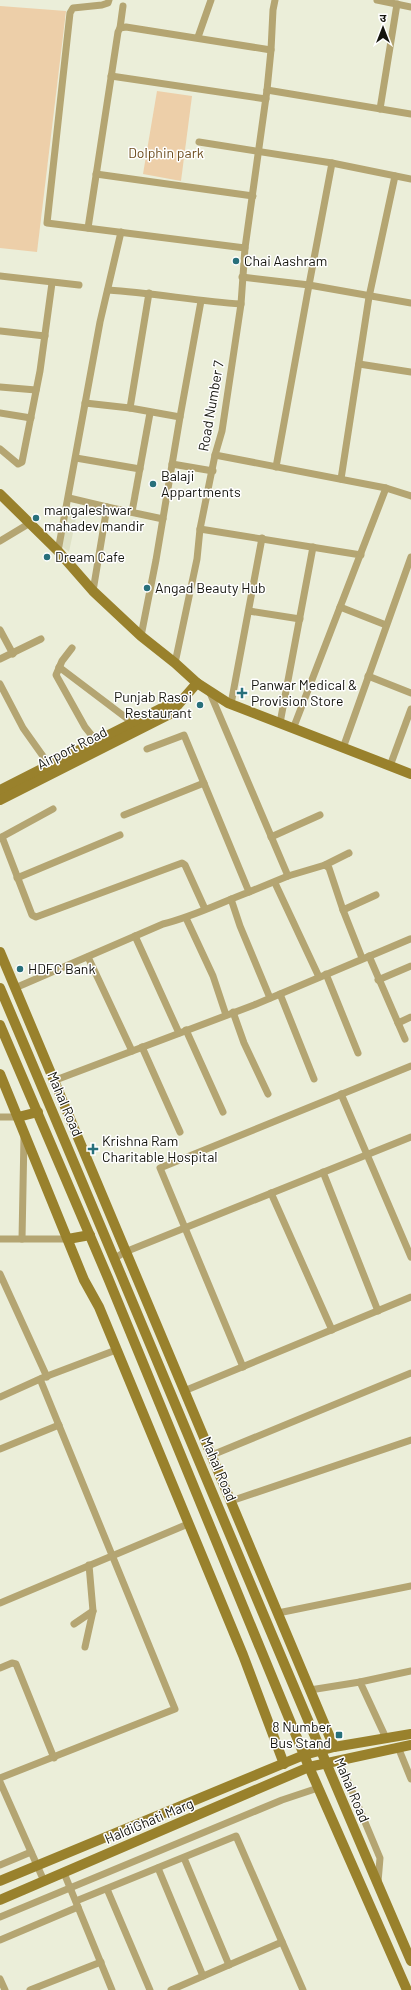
<svg xmlns="http://www.w3.org/2000/svg" width="411" height="1990" viewBox="0 0 411 1990" font-family="Barlow,'Noto Sans Devanagari',sans-serif">
  <rect width="100%" height="100%" fill="#ebeed9"/>
  <polygon fill="#dee1c5" points="68,506 78,509 69,552 60,545"/>
  <g fill="#edcfa9">
    <polygon points="0,6 66,11 37,252 0,248"/>
    <polygon points="157,91 192,96 181,181 143,174"/>
  </g>
  <g fill="none" stroke-linecap="round" stroke-linejoin="round">
    <g stroke="#b4a572" stroke-width="7">
      <polyline points="109,0 108,3 102,5 73,8 70,13 47,223 245,248"/>
      <polyline points="377,0 411,7"/>
      <polyline points="120,28 123,6"/>
      <polyline points="198,37 211,0"/>
      <polyline points="111,76 266,99"/>
      <polyline points="267,90 411,114"/>
      <polyline points="380,109 397,4"/>
      <polyline points="199,142 332,163 411,179"/>
      <polyline points="96,174 253,196"/>
      <polyline points="88,228 118,32 120,28 126,27 271,50"/>
      <polyline points="0,276 79,285"/>
      <polyline points="242,277 309,285 332,163"/>
      <path d="M108,290C153,293 197,301 241,304"/>
      <polyline points="0,331 45,336"/>
      <polyline points="359,364 411,372"/>
      <polyline points="0,387 36,390"/>
      <polyline points="85,403 130,408"/>
      <polyline points="0,413 31,418"/>
      <polyline points="180,417 201,301"/>
      <polyline points="0,449 18,464 22,462 40,371 52,283"/>
      <polyline points="215,455 386,488 411,496"/>
      <polyline points="76,458 140,469"/>
      <polyline points="172,464 213,471"/>
      <polyline points="276,467 309,285 411,303"/>
      <polyline points="341,479 369,297 395,176"/>
      <polyline points="69,498 107,507"/>
      <polyline points="132,512 150,413"/>
      <polyline points="200,529 361,555"/>
      <polyline points="0,541 30,523"/>
      <polyline points="58,551 100,322 121,232"/>
      <polyline points="93,591 107,507 163,519"/>
      <polyline points="340,607 386,625"/>
      <polyline points="249,611 300,619"/>
      <polyline points="0,630 13,654"/>
      <polyline points="141,636 156,560 180,417 130,408 149,293"/>
      <polyline points="72,648 62,661 56,675 85,727 97,742"/>
      <polyline points="0,659 41,639"/>
      <polyline points="175,663 197,559 200,529 215,455 222,431 241,304 245,248 267,90 271,50 273,10 275,0"/>
      <polyline points="59,667 133,723"/>
      <polyline points="368,676 411,693"/>
      <polyline points="0,684 23,728 50,766"/>
      <polyline points="210,693 288,876"/>
      <polyline points="231,704 262,538"/>
      <polyline points="280,723 313,547"/>
      <polyline points="293,729 386,488"/>
      <polyline points="343,748 411,557"/>
      <polyline points="390,766 411,709"/>
      <polyline points="124,815 204,783"/>
      <polyline points="2,837 32,915 36,917 182,863 185,865 205,909"/>
      <polyline points="271,837 320,815"/>
      <polyline points="0,838 53,809"/>
      <polyline points="325,865 349,853"/>
      <polyline points="17,878 120,835"/>
      <polyline points="275,883 319,977"/>
      <polyline points="249,892 288,876 325,865 329,868 343,910 362,958"/>
      <polyline points="231,899 240,926 270,998"/>
      <polyline points="343,910 376,895"/>
      <polyline points="186,918 213,976 226,1015"/>
      <polyline points="135,936 179,1033"/>
      <polyline points="369,956 405,1039"/>
      <polyline points="88,957 132,1051"/>
      <polyline points="326,974 358,1053"/>
      <polyline points="378,980 411,966"/>
      <path d="M15,988L163,924C192,917 220,903 249,892L184,735L147,749"/>
      <polyline points="280,994 314,1079"/>
      <polyline points="233,1012 244,1043 268,1094"/>
      <polyline points="398,1023 411,1017"/>
      <polyline points="186,1030 223,1112"/>
      <polyline points="142,1047 180,1132"/>
      <polyline points="53,1081 254,1005 410,939"/>
      <polyline points="341,1094 411,1257"/>
      <polyline points="0,1117 18,1117"/>
      <polyline points="323,1172 378,1311"/>
      <polyline points="271,1193 332,1330"/>
      <polyline points="0,1239 68,1239"/>
      <polyline points="22,1239 24,1136"/>
      <polyline points="115,1258 125,1252 411,1137"/>
      <polyline points="0,1274 47,1377"/>
      <polyline points="243,1367 160,1168 411,1066"/>
      <polyline points="42,1378 116,1350"/>
      <polyline points="184,1391 411,1297"/>
      <polyline points="0,1397 40,1379 175,1709 0,1778"/>
      <polyline points="0,1449 59,1425"/>
      <polyline points="212,1455 411,1373"/>
      <polyline points="231,1501 411,1440"/>
      <polyline points="0,1603 188,1524"/>
      <polyline points="278,1613 411,1586"/>
      <polyline points="74,1624 93,1611"/>
      <polyline points="85,1647 93,1611 89,1565"/>
      <polyline points="0,1668 12,1663 16,1664 54,1758"/>
      <polyline points="310,1690 360,1682"/>
      <polyline points="386,1738 360,1682 411,1671"/>
      <polyline points="398,1747 411,1779"/>
      <polyline points="339,1760 380,1858 378,1882"/>
      <polyline points="0,1782 44,1881"/>
      <polyline points="184,1858 229,1965"/>
      <polyline points="0,1865 31,1852"/>
      <polyline points="158,1868 203,1976"/>
      <polyline points="64,1873 112,1990"/>
      <polyline points="107,1889 150,1990"/>
      <polyline points="76,1901 236,1836 303,1990"/>
      <polyline points="0,1917 282,1800 318,1788"/>
      <polyline points="0,1940 78,1907"/>
      <polyline points="0,1979 5,1990"/>
      <polyline points="30,1990 101,1962"/>
      <polyline points="171,1990 282,1942"/>
    </g>
    <g stroke="#99812c" stroke-width="10">
      <polyline points="0,494 58,551 93,591 141,636 175,663 197,683"/>
      <polyline points="0,790 162,708 180,701"/>
      <polyline points="0,800 170,714 197,683 228,703 411,774"/>
      <polyline points="0,952 334,1747"/>
      <path d="M0,988C138,1312 271,1638 411,1961"/>
      <polyline points="0,1025 108,1278 309,1767 407,1990"/>
      <polyline points="0,1074 84,1280 99,1307 243,1655 284,1764"/>
      <polyline points="18,1117 38,1112"/>
      <polyline points="68,1239 90,1235"/>
      <polyline points="0,1881 304,1755 334,1747 411,1734"/>
      <polyline points="0,1900 309,1767 411,1745"/>
    </g>
  </g>
  <g fill="#28707b" stroke="#fff" stroke-width="1.5">
    <circle cx="236" cy="261" r="4"/>
    <circle cx="153" cy="484" r="4"/>
    <circle cx="36" cy="518" r="4"/>
    <circle cx="47" cy="557" r="4"/>
    <circle cx="147" cy="588" r="4"/>
    <path d="M240 687h4v4h4v4h-4v4h-4v-4h-4v-4h4z"/>
    <circle cx="200" cy="705" r="4"/>
    <circle cx="20" cy="969" r="4"/>
    <path d="M91 1143h4v4h4v4h-4v4h-4v-4h-4v-4h4z"/>
    <rect x="335" y="1731" width="8" height="8" rx="2"/>
  </g>
  <g text-anchor="middle" stroke-width="3" stroke-linejoin="round" paint-order="stroke">
    <g font-size="14" fill="#6e4e20" stroke="#fff">
      <text x="166" y="158">Dolphin park</text>
    </g>
    <g font-size="14" fill="#15150e" stroke="#fff" text-anchor="start">
      <text x="244" y="266">Chai Aashram</text>
      <text x="161" y="481">Balaji<tspan x="161" dy="16">Appartments</tspan></text>
      <text x="44" y="515">mangaleshwar<tspan x="44" dy="16">mahadev mandir</tspan></text>
      <text x="55" y="562">Dream Cafe</text>
      <text x="155" y="593">Angad Beauty Hub</text>
      <text x="251" y="690">Panwar Medical &amp;<tspan x="251" dy="16">Provision Store</tspan></text>
      <text x="192" y="702" text-anchor="end">Punjab Rasoi<tspan x="192" dy="16">Restaurant</tspan></text>
      <text x="28" y="974">HDFC Bank</text>
      <text x="102" y="1146">Krishna Ram<tspan x="102" dy="16">Charitable Hospital</tspan></text>
      <text x="331" y="1732" text-anchor="end">8 Number<tspan x="331" dy="16">Bus Stand</tspan></text>
    </g>
    <g font-size="14" fill="#15150e" stroke="#fff">
      <text transform="translate(211 406) rotate(-80)" y="5">Road Number 7</text>
      <text transform="translate(72 748) rotate(-27)" y="5">Airport Road</text>
      <text transform="translate(65 1104) rotate(67)" y="5">Mahal Road</text>
      <text transform="translate(219 1469) rotate(67)" y="5">Mahal Road</text>
      <text transform="translate(352 1790) rotate(67)" y="5">Mahal Road</text>
      <text transform="translate(149 1821) rotate(-23)" y="5">HaldiGhati Marg</text>
    </g>
  </g>
  <g transform="translate(383 28)" stroke="#ffffff" stroke-width="3" paint-order="stroke">
  <path d="M0-3L7 15L0 10L-7 15Z" fill="#15150e"/>
  <text y="-6" font-size="11" font-weight="bold" text-anchor="middle" fill="#15150e">उ</text>
  </g>
</svg>
